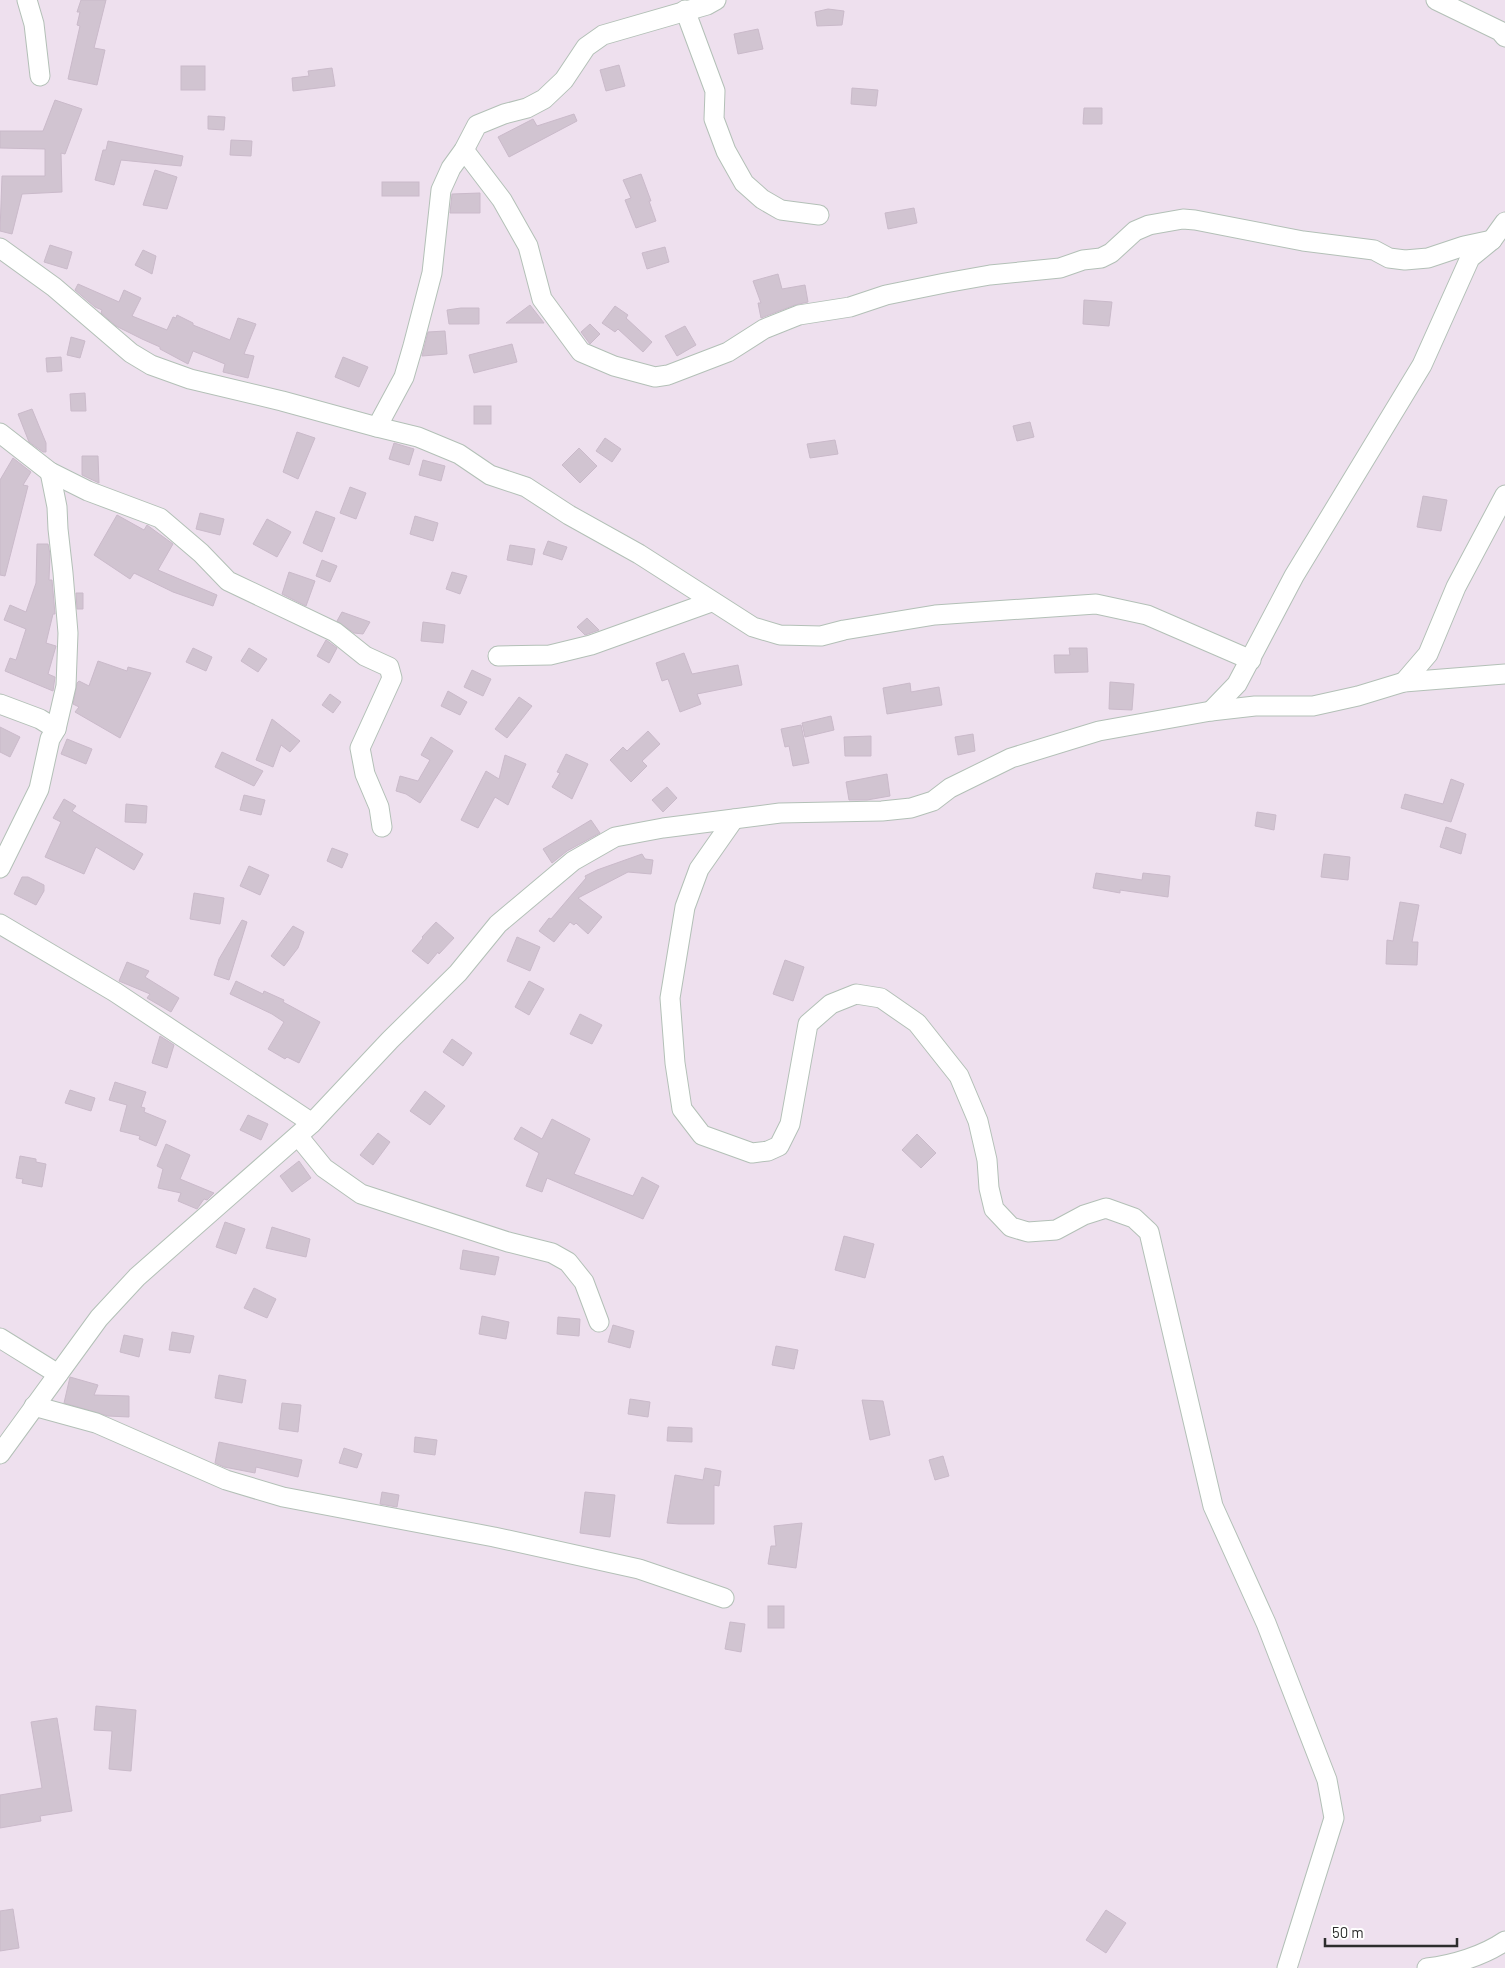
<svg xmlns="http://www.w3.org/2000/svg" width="1505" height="1968" viewBox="0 0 1505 1968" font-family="Barlow,sans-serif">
  <rect width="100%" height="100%" fill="#eee0ee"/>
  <g fill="#d1c4d1" stroke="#cabaca">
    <polygon points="81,0 106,0 94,48 105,50 97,85 68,79 80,26 77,25 80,12 77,12"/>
    <polygon points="828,9 844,11 842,25 817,26 815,12"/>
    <polygon points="758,29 763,49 738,54 734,34"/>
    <polygon points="619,65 625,86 606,91 600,70"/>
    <rect x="181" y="66" width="24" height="24"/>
    <polygon points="332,68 335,86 293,91 292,78 309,76 308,71"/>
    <polygon points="852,88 878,90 876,106 851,104"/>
    <polygon points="55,100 82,109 65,154 61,153 62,192 22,194 12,234 0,231 2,176 45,176 45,149 0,148 0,131 43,131"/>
    <polygon points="1084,108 1102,108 1102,124 1083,124"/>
    <polygon points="574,114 577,121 509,157 498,137 533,119 537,126"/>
    <polygon points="208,116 225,117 224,130 208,129"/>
    <polygon points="231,140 252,141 251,156 230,155"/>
    <polygon points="108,141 183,156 181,166 121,160 114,185 95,180 103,150 106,150"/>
    <polygon points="155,170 177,177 167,209 143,205"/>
    <polygon points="641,174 651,201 649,201 656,221 636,228 625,200 631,198 623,180"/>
    <rect x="382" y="182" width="37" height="14"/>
    <polygon points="480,193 480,213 450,213 452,194"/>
    <polygon points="914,208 917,223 888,229 885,213"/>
    <polygon points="50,245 72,252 67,269 44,262"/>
    <polygon points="665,247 669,262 647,269 642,253"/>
    <polygon points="143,250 156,256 152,274 135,265"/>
    <polygon points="778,274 782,289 805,285 808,302 795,305 761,318 758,303 761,303 753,281"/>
    <polygon points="78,284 119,302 124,290 141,298 132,316 167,330 173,317 176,318 177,315 193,323 193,325 230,340 238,318 256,324 244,354 254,356 248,378 223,372 225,364 193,351 188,364 160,349 160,347 142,339 116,326 101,313 102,310 95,307 75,290"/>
    <polygon points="1084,300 1112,302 1109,326 1083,324"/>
    <polygon points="530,305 544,323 506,323"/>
    <polygon points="615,306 628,315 626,318 652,342 643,352 618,329 615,332 602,323"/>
    <polygon points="461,308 479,308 479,324 449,324 447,310"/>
    <polygon points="590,324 600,334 590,344 581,332"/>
    <polygon points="685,326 696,345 677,356 665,336"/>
    <polygon points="445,331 447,354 422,356 428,332"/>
    <polygon points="71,337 85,341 80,358 67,355"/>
    <polygon points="512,344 517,362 474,373 469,355"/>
    <polygon points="61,357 62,371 47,372 46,358"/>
    <polygon points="343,357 368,367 359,387 335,377"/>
    <polygon points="85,393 86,411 71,411 70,394"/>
    <rect x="474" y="406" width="17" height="18"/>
    <polygon points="32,409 46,443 46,452 43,452 29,442 18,414"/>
    <polygon points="1030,422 1034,437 1017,441 1013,426"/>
    <polygon points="297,432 315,438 298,479 283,472"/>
    <polygon points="605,438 621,449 612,462 596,451"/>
    <polygon points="835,440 838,454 810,458 807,444"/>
    <polygon points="394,443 414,449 409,465 389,459"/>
    <polygon points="579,448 597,466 580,483 562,465"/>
    <polygon points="82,456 98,456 99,483 82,475"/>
    <polygon points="13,458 31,472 23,485 28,486 5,576 0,575 0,480"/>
    <polygon points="423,460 445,466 441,481 419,475"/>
    <polygon points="350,487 366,493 356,519 340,513"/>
    <polygon points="1423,496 1447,500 1441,531 1417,527"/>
    <polygon points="316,511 335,518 322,552 303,543"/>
    <polygon points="200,513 224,519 220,535 196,529"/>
    <polygon points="117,515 144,530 147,525 173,544 158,570 217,595 213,606 173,592 134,573 130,579 94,555"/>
    <polygon points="415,516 438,523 433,541 410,534"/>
    <polygon points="267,519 291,532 277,557 253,544"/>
    <polygon points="548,541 567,547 562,560 543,554"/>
    <polygon points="37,544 48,544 50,554 49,580 52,580 55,614 53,614 46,643 56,646 48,674 55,677 53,691 5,671 10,658 16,660 26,629 4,620 10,605 26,612 36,583"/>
    <polygon points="510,545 535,549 532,565 507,560"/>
    <polygon points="322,560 337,566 330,582 316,576"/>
    <polygon points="289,572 315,581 306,606 282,594"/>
    <polygon points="452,572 467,576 460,594 446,589"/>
    <polygon points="76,593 83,593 83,609 77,609"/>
    <polygon points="342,612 370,622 363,634 354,633 337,621"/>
    <polygon points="587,618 599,630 585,635 577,627"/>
    <polygon points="423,622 445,625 443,643 421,641"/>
    <polygon points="326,640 337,648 329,663 317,656"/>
    <polygon points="193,648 212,657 206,671 186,662"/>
    <polygon points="249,648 267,659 258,672 241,661"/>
    <polygon points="1069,648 1087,648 1088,672 1055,673 1054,655 1070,655"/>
    <polygon points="684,653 692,674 738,665 742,685 697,694 701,704 680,712 668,679 662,681 656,663"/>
    <polygon points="98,661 127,671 128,667 151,673 120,738 75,712 79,707 73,704 77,683 79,681 89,686"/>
    <polygon points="472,670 491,679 483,696 464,687"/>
    <polygon points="1110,682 1134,684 1132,710 1109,709"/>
    <polygon points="910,683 911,692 939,687 942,705 887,714 883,688"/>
    <polygon points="448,691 467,702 460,715 441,706"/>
    <polygon points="330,694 341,702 333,713 322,705"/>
    <polygon points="519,697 532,706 507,738 495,729"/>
    <polygon points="831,716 834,730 805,737 802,723"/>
    <polygon points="272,719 300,741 290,752 281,745 273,767 256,760"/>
    <polygon points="801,725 809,763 793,766 789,746 785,747 781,729"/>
    <polygon points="0,727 20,737 10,757 0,752"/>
    <polygon points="648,731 660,744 642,761 647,766 631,782 610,760 623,747 627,751"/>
    <polygon points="973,734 975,751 958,755 955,737"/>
    <polygon points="871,736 871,756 845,756 844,737"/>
    <polygon points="431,737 453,751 420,803 406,794 396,791 400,776 418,781 430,760 421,755"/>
    <polygon points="67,739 92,749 86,764 61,754"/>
    <polygon points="222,752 263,771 254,786 215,767"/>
    <polygon points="566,754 588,764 572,799 552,787 560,773 557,772"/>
    <polygon points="505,755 526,764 508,805 495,797 478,828 461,820 486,771 499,779"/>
    <polygon points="887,774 890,796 867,800 849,800 846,782"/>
    <polygon points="1451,779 1464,784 1451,822 1401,808 1405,794 1443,804"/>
    <polygon points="667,787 677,798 663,812 652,800"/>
    <polygon points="244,795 265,800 261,815 240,810"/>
    <polygon points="64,799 76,806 72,811 143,854 134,870 96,847 84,874 45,857 61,822 53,818"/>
    <polygon points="126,804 147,806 146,823 125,822"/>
    <polygon points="1257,812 1276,815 1274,830 1255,826"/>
    <polygon points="591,820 600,833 567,851 552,863 543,849"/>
    <polygon points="1446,827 1466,834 1461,854 1440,847"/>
    <polygon points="332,848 348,854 342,868 327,861"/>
    <polygon points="642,854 645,859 653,860 651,874 628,872 578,898 602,917 588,934 576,923 574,925 570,922 554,942 539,931 549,918 551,919 586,878 585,876 597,870"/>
    <polygon points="1324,854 1350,857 1348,880 1321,877"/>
    <polygon points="249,866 269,875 260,895 240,886"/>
    <polygon points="1096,873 1142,880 1143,873 1170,876 1168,897 1120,890 1120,893 1093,888"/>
    <polygon points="22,877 28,877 44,885 44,891 36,905 14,894"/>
    <polygon points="194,893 224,898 220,924 190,919"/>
    <polygon points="1400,902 1419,905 1412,942 1418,942 1417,965 1386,964 1387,940 1393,941"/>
    <polygon points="242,920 247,922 229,980 214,975 219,959"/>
    <polygon points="436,922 454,938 439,954 438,952 428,964 412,951 423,938 422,937"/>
    <polygon points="293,926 304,932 298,948 284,966 271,956"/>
    <polygon points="517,937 540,947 530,971 507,961"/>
    <polygon points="785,960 804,967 793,1001 773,994"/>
    <polygon points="127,962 149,971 145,977 179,998 171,1012 147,998 150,994 119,981"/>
    <polygon points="236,981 263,994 264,991 284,1000 283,1002 320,1022 299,1063 287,1057 285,1059 268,1049 284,1022 272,1014 230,994"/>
    <polygon points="529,981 544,989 529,1015 515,1007"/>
    <polygon points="580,1014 602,1025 592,1044 570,1034"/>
    <polygon points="160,1036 174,1045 167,1068 152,1063"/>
    <polygon points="452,1039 472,1053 463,1066 443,1052"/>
    <polygon points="115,1082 146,1092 141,1107 145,1108 144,1112 166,1121 156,1146 139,1139 140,1136 120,1131 127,1105 109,1100"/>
    <polygon points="70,1090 95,1098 91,1111 65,1103"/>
    <polygon points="425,1091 445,1106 430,1125 410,1111"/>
    <polygon points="248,1115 268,1124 261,1140 240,1130"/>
    <polygon points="552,1119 590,1139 574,1174 633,1196 642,1177 659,1186 643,1219 547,1178 542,1192 526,1186 539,1153 514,1139 521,1127 542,1139"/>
    <polygon points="378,1133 390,1142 373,1165 360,1155"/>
    <polygon points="917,1134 936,1153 921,1168 902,1150"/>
    <polygon points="166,1144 190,1155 180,1179 214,1193 207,1200 204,1199 197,1209 178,1201 181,1193 158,1188 163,1169 157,1166"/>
    <polygon points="20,1156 36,1159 36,1162 46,1164 42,1187 22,1183 23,1179 16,1178"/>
    <polygon points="299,1161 311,1178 292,1192 280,1176"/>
    <polygon points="225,1222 245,1229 236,1254 216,1247"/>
    <polygon points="272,1227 310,1239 306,1257 266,1248"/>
    <polygon points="844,1236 874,1244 865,1278 835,1270"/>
    <polygon points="463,1250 499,1257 495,1275 460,1269"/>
    <polygon points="254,1288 276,1299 267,1318 244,1308"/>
    <polygon points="482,1316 509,1322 506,1339 479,1334"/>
    <polygon points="558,1317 580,1319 579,1336 557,1334"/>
    <polygon points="613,1325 634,1331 630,1348 608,1342"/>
    <polygon points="172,1332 194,1336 190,1353 169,1350"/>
    <polygon points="124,1335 143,1339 139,1357 120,1352"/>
    <polygon points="776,1346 798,1350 794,1369 772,1365"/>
    <polygon points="219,1375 246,1380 242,1403 215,1398"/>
    <polygon points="70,1377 98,1385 94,1395 129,1396 129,1417 108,1416 64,1403"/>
    <polygon points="630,1399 650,1402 648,1417 628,1414"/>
    <polygon points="862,1400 883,1401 890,1435 870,1440"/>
    <polygon points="282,1403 301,1405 298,1432 279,1429"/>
    <polygon points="668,1427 692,1428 692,1442 667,1441"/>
    <polygon points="415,1437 437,1440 435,1455 414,1452"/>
    <polygon points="219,1442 302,1460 298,1477 256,1467 255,1473 224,1467 215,1463"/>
    <polygon points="344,1448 362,1454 357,1468 339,1463"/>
    <polygon points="943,1456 949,1476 935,1480 929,1460"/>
    <polygon points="705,1468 721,1471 719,1486 714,1485 714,1524 679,1524 667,1523 675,1475 703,1480"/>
    <polygon points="382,1492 399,1495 397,1507 380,1504"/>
    <polygon points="585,1492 615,1495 610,1537 580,1533"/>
    <polygon points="802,1523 796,1568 768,1564 771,1546 776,1546 774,1526"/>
    <rect x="768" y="1606" width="16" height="22"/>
    <polygon points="730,1622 745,1624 741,1652 725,1649"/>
    <polygon points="96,1706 136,1710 131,1771 109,1769 112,1731 94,1730"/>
    <polygon points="57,1718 72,1811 40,1816 41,1821 0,1828 0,1795 42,1788 31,1722"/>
    <polygon points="13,1909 19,1948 0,1951 0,1911"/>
    <polygon points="1106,1910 1126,1923 1106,1953 1086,1940"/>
  </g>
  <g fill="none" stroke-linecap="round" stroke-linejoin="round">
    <defs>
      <g id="minor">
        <polyline points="27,0 34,24 40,76"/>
        <polyline points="1436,0 1500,31 1505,37"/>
        <polyline points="685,10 715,91 714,119 726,151 744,183 762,199 781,210 819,215"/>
        <polyline points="464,150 502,200 528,246 542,299 581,352 614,366 655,377 668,375 728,352 764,329 799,315 850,307 886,295 945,283 990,275 1060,268 1083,260 1101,258 1111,253 1135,231 1149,225 1183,219 1195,220 1303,241 1374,250 1389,258 1405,260 1428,258 1464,246 1492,240"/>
        <polyline points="0,248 54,287 131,353 151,365 190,379 282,401 377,427 418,437 459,454 490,475 526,487 569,515 639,554 753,627 780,635 821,636 844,630 935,615 1096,604 1147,615 1251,660"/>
        <polyline points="377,427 404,377 413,346 432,273 441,190 451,168 464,150 477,125 504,114 527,108 544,99 564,80 586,47 603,35 707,5 716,0"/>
        <polyline points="0,433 50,472 88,491 160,518 201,553 228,581 335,632 365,656 389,667 392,678 360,748 365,774 379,807 382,827"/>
        <polyline points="498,656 550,655 591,645 711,602"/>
        <polyline points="1404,682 1428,654 1456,587 1505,495"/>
        <polyline points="0,704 40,719 56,729"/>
        <polyline points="1211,711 1237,684 1294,576 1422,365 1470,258 1492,240 1505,222"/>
        <polyline points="734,819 699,869 685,907 670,998 675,1063 682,1109 702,1135 752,1153 768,1151 779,1146 790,1124 808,1024 831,1004 856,994 881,998 917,1023 959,1076 978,1121 987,1160 989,1188 994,1209 1011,1227 1028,1232 1056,1230 1084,1215 1106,1208 1134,1218 1149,1232 1213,1506 1266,1623 1327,1780 1334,1818 1287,1968"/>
        <polyline points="0,868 39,789 50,739 56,729 66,686 68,633 63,573 58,529 57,507 50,472"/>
        <polyline points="0,924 115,992 312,1123"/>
        <polyline points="298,1136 324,1168 361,1194 508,1242 552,1253 568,1262 584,1282 599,1322"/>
        <polyline points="0,1338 58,1374"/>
        <polyline points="34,1406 96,1423 226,1480 283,1497 494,1537 639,1569 724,1598"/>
        <polyline points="0,1454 99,1318 137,1277 312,1123 390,1040 458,973 498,924 573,861 615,837 663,828 780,813 882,811 911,808 933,801 950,788 1011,758 1099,731 1211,711 1255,706 1313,706 1358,696 1404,682 1505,674"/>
        <path d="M1427,1968C1453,1965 1483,1956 1505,1941"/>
      </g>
    </defs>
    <use href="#minor" stroke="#b3c0b7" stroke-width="21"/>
    <use href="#minor" stroke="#fff" stroke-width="19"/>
  </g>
  <path d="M1325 1938v8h132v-8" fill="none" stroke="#2d2d2d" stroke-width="2.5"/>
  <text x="1332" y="1938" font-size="15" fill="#2d2d2d" stroke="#ffffff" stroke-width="4" paint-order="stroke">50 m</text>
</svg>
